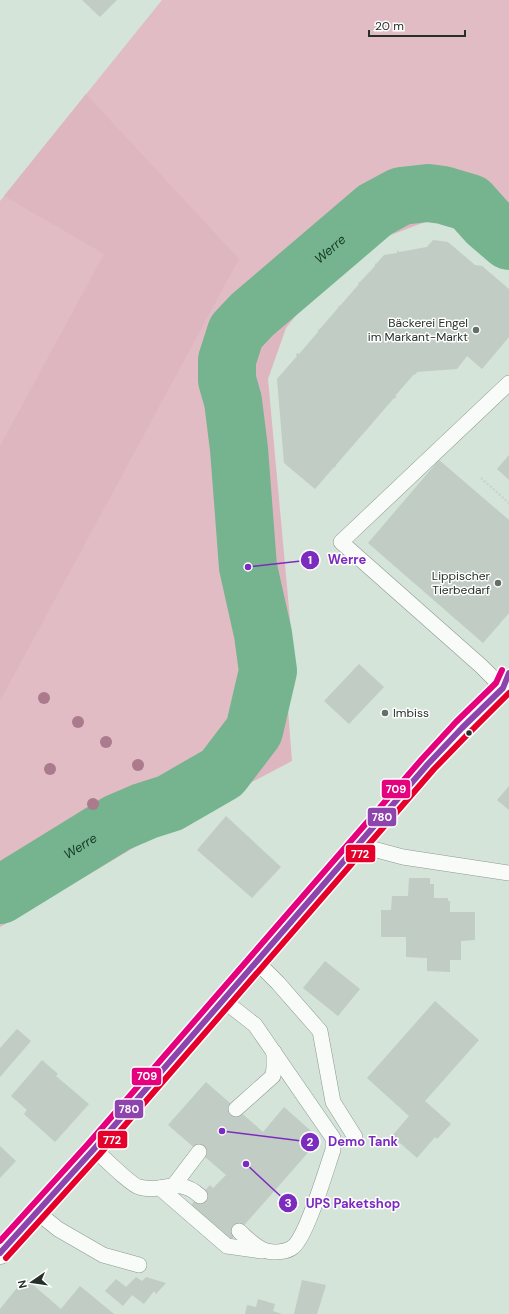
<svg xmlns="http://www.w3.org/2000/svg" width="509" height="1314" viewBox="0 0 509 1314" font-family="'DM Sans',sans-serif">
  <rect width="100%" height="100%" fill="#d4e4d9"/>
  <polygon fill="#e2bcc5" points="162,0 509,0 509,208 478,186 399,183 240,347 242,507 255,619 247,694 235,718 165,788 0,888 0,201"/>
  <g fill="#deb6c0">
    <polygon points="86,94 239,259 0,701 0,446 104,254 4,196"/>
    <polygon points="440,172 478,186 509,208 509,249 433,219 346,252 286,328 268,379 292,641 288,709 292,761 189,815 0,927 0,888 165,788 235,718 247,694 255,619 242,507 240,347 282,269 399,183"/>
  </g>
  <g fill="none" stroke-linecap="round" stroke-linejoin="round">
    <path stroke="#75b48e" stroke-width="58" id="s1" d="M0,895L117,823L145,811L170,803L222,773L254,731L268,671L263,634L248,567L239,449L233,401L227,380V360L236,332L252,315L375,210L401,196L428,193L443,195L470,203L488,223L509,241"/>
  </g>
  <g fill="#c0ccc4">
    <polygon points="82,0 117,0 100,17"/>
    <polygon points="433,240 448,242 475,265 482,266 509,289 509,337 482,369 467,356 457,369 416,372 417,373 415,375 414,374 395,396 397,396 394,399 394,398 336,465 336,466 334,468 334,467 315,489 284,463 277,379 297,356 296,355 297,353 299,354 318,332 318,329 319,330 338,308 339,305 340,306 359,284 358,283 359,282 360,282 375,266 375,263 376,264 384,255 397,253 397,250 399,252 427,247"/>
    <polygon points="509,455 509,480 497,469"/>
    <polygon points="439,460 509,520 509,613 483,643 368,543"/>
    <polygon points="359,664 384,687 349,724 324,701"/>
    <polygon points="509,786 509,810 497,800"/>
    <polygon points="226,816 281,867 252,898 197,850"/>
    <polygon points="409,878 430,878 430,884 434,884 434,898 448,898 448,901 450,901 450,912 475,912 475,940 461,941 461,960 450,960 450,972 427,971 427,958 406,957 406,937 381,937 381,910 391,910 392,896 408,896"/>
    <polygon points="325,961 360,989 338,1016 303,988"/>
    <polygon points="435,1001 479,1040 425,1101 451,1124 437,1139 435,1137 417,1158 392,1136 409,1116 367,1078"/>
    <polygon points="17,1029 31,1041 0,1077 0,1048"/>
    <polygon points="42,1060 58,1074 56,1076 89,1104 55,1142 24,1114 27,1110 11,1096"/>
    <polygon points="206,1082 263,1132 284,1107 320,1139 231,1240 191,1205 210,1185 213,1188 226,1175 168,1125"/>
    <polygon points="0,1146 16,1161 0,1178"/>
    <polygon points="136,1277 142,1281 146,1277 166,1283 156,1294 154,1291 144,1304 132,1295 123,1306 105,1291 116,1279 126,1287"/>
    <polygon points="25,1278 61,1309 80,1286 114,1314 0,1314 0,1309"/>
    <polygon points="302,1280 326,1285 317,1314 294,1314"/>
    <polygon points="258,1299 275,1304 273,1311 282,1314 245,1314 247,1305 256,1307"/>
  </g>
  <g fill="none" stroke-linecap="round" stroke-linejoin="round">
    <defs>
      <g id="lane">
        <polyline points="503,688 481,666 341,542 509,383"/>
        <polyline points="358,845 403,857 509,873"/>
        <polyline points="257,962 278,983 320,1031 333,1102 355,1137"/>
        <path d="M223,1000L255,1025L333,1138V1150C326,1170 307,1236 293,1247C287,1252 274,1253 267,1251C257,1249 247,1238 239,1231"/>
        <polyline points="236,1109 273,1076 274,1067 274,1052"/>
        <path d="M94,1149C102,1156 131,1185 139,1187C163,1194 177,1175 200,1196"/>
        <polyline points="174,1185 199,1152"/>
        <polyline points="160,1188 227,1246 262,1251"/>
        <polyline points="37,1212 58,1229 103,1255 139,1265"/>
      </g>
      <polyline id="secondary" points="0,1253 94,1149 428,764 462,728 503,688 509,684"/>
    </defs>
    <use href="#lane" stroke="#8d9991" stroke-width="16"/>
    <use href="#secondary" stroke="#8d9991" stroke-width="23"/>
    <polyline stroke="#cdd2cf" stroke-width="2.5" stroke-dasharray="2 2" stroke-linecap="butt" points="481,478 509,503"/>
    <use href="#lane" stroke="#f9fbf9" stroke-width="15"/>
    <use href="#secondary" stroke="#f9fbf9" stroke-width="22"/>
    <defs>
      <polyline id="bus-1" points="0,1253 94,1149 428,764 462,728 503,688 509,673"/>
      <polyline id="bus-2" points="6,1258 100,1154 434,769 468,734 509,693"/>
      <polyline id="bus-3" points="0,1241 88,1144 422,759 456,722 496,683 502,670"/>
    </defs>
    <use href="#bus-1" stroke="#fff" stroke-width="9"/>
    <use href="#bus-2" stroke="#fff" stroke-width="9"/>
    <use href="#bus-3" stroke="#fff" stroke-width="9"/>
    <use href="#bus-1" stroke="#8e44ad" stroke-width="6"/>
    <use href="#bus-2" stroke="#e4002b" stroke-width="6"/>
    <use href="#bus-3" stroke="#e5007d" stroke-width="6"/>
  </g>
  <g fill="#ab7a8d">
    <circle cx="44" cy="698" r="6"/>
    <circle cx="78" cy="722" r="6"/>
    <circle cx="106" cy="742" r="6"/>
    <circle cx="138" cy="765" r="6"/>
    <circle cx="50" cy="769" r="6"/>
    <circle cx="93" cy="804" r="6"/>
  </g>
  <g fill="#636f67" stroke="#fff" stroke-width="1.5">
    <circle cx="476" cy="330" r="4"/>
    <circle cx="498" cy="583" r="4"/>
    <circle cx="385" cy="713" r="4"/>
  </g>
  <circle fill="#263029" stroke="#fff" stroke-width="1.5" cx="469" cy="733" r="3.5"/>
  <g text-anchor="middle" stroke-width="3" stroke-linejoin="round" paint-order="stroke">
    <g font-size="12" fill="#263029" stroke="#fff" text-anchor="end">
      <text x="468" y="327">Bäckerei Engel<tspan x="468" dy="14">im Markant-Markt</tspan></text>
      <text x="490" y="580">Lippischer<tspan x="490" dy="14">Tierbedarf</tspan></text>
      <text x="393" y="717" text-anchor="start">Imbiss</text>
    </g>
    <g font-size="13" font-style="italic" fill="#153924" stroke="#fff">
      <text dy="5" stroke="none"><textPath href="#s1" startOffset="838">Werre</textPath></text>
      <text dy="5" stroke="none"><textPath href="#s1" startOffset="94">Werre</textPath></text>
    </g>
  </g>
  <path fill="none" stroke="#7b2cbf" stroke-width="1.5" d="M248 567L310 560M222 1131L310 1142M246 1164L288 1203"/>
  <g fill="#7b2cbf" stroke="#fff" stroke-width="1.5">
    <circle cx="248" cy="567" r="4"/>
    <circle cx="222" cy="1131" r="4"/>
    <circle cx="246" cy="1164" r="4"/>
    <circle cx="310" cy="560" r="10"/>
    <circle cx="310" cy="1142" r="10"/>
    <circle cx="288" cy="1203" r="10"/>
  </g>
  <g font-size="12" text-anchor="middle" font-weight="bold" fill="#fff">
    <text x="310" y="564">1</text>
    <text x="310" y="1146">2</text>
    <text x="288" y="1207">3</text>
  </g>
  <g font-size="13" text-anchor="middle" font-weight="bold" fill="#7b2cbf" stroke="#fff" stroke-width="3" stroke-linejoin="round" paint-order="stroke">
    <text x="347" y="564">Werre</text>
    <text x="363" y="1146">Demo Tank</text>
    <text x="353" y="1208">UPS Paketshop</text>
  </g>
  <g stroke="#fff" stroke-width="1.5">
    <rect x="381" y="779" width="30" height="20" rx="4" fill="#e5007d"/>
    <rect x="367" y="807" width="30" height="20" rx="4" fill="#8e44ad"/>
    <rect x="345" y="844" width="31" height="19" rx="4" fill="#e4002b"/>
    <rect x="131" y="1067" width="31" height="19" rx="4" fill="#e5007d"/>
    <rect x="114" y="1099" width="30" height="20" rx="4" fill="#8e44ad"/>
    <rect x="97" y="1130" width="31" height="19" rx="4" fill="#e4002b"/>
  </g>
  <g font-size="11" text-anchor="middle" font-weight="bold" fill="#fff">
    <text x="396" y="793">709</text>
    <text x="382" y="821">780</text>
    <text x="360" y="858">772</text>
    <text x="147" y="1080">709</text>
    <text x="129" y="1113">780</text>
    <text x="112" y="1144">772</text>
  </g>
  <g transform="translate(32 1282) rotate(257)" stroke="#ffffff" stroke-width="3" paint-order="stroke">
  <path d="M0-3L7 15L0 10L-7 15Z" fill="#263029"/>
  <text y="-6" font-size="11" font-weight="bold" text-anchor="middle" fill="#263029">N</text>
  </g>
  <path d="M369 30v6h96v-6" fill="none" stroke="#263029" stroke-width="2"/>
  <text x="375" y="30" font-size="12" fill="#263029" stroke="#ffffff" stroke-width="3" paint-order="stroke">20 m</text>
</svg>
